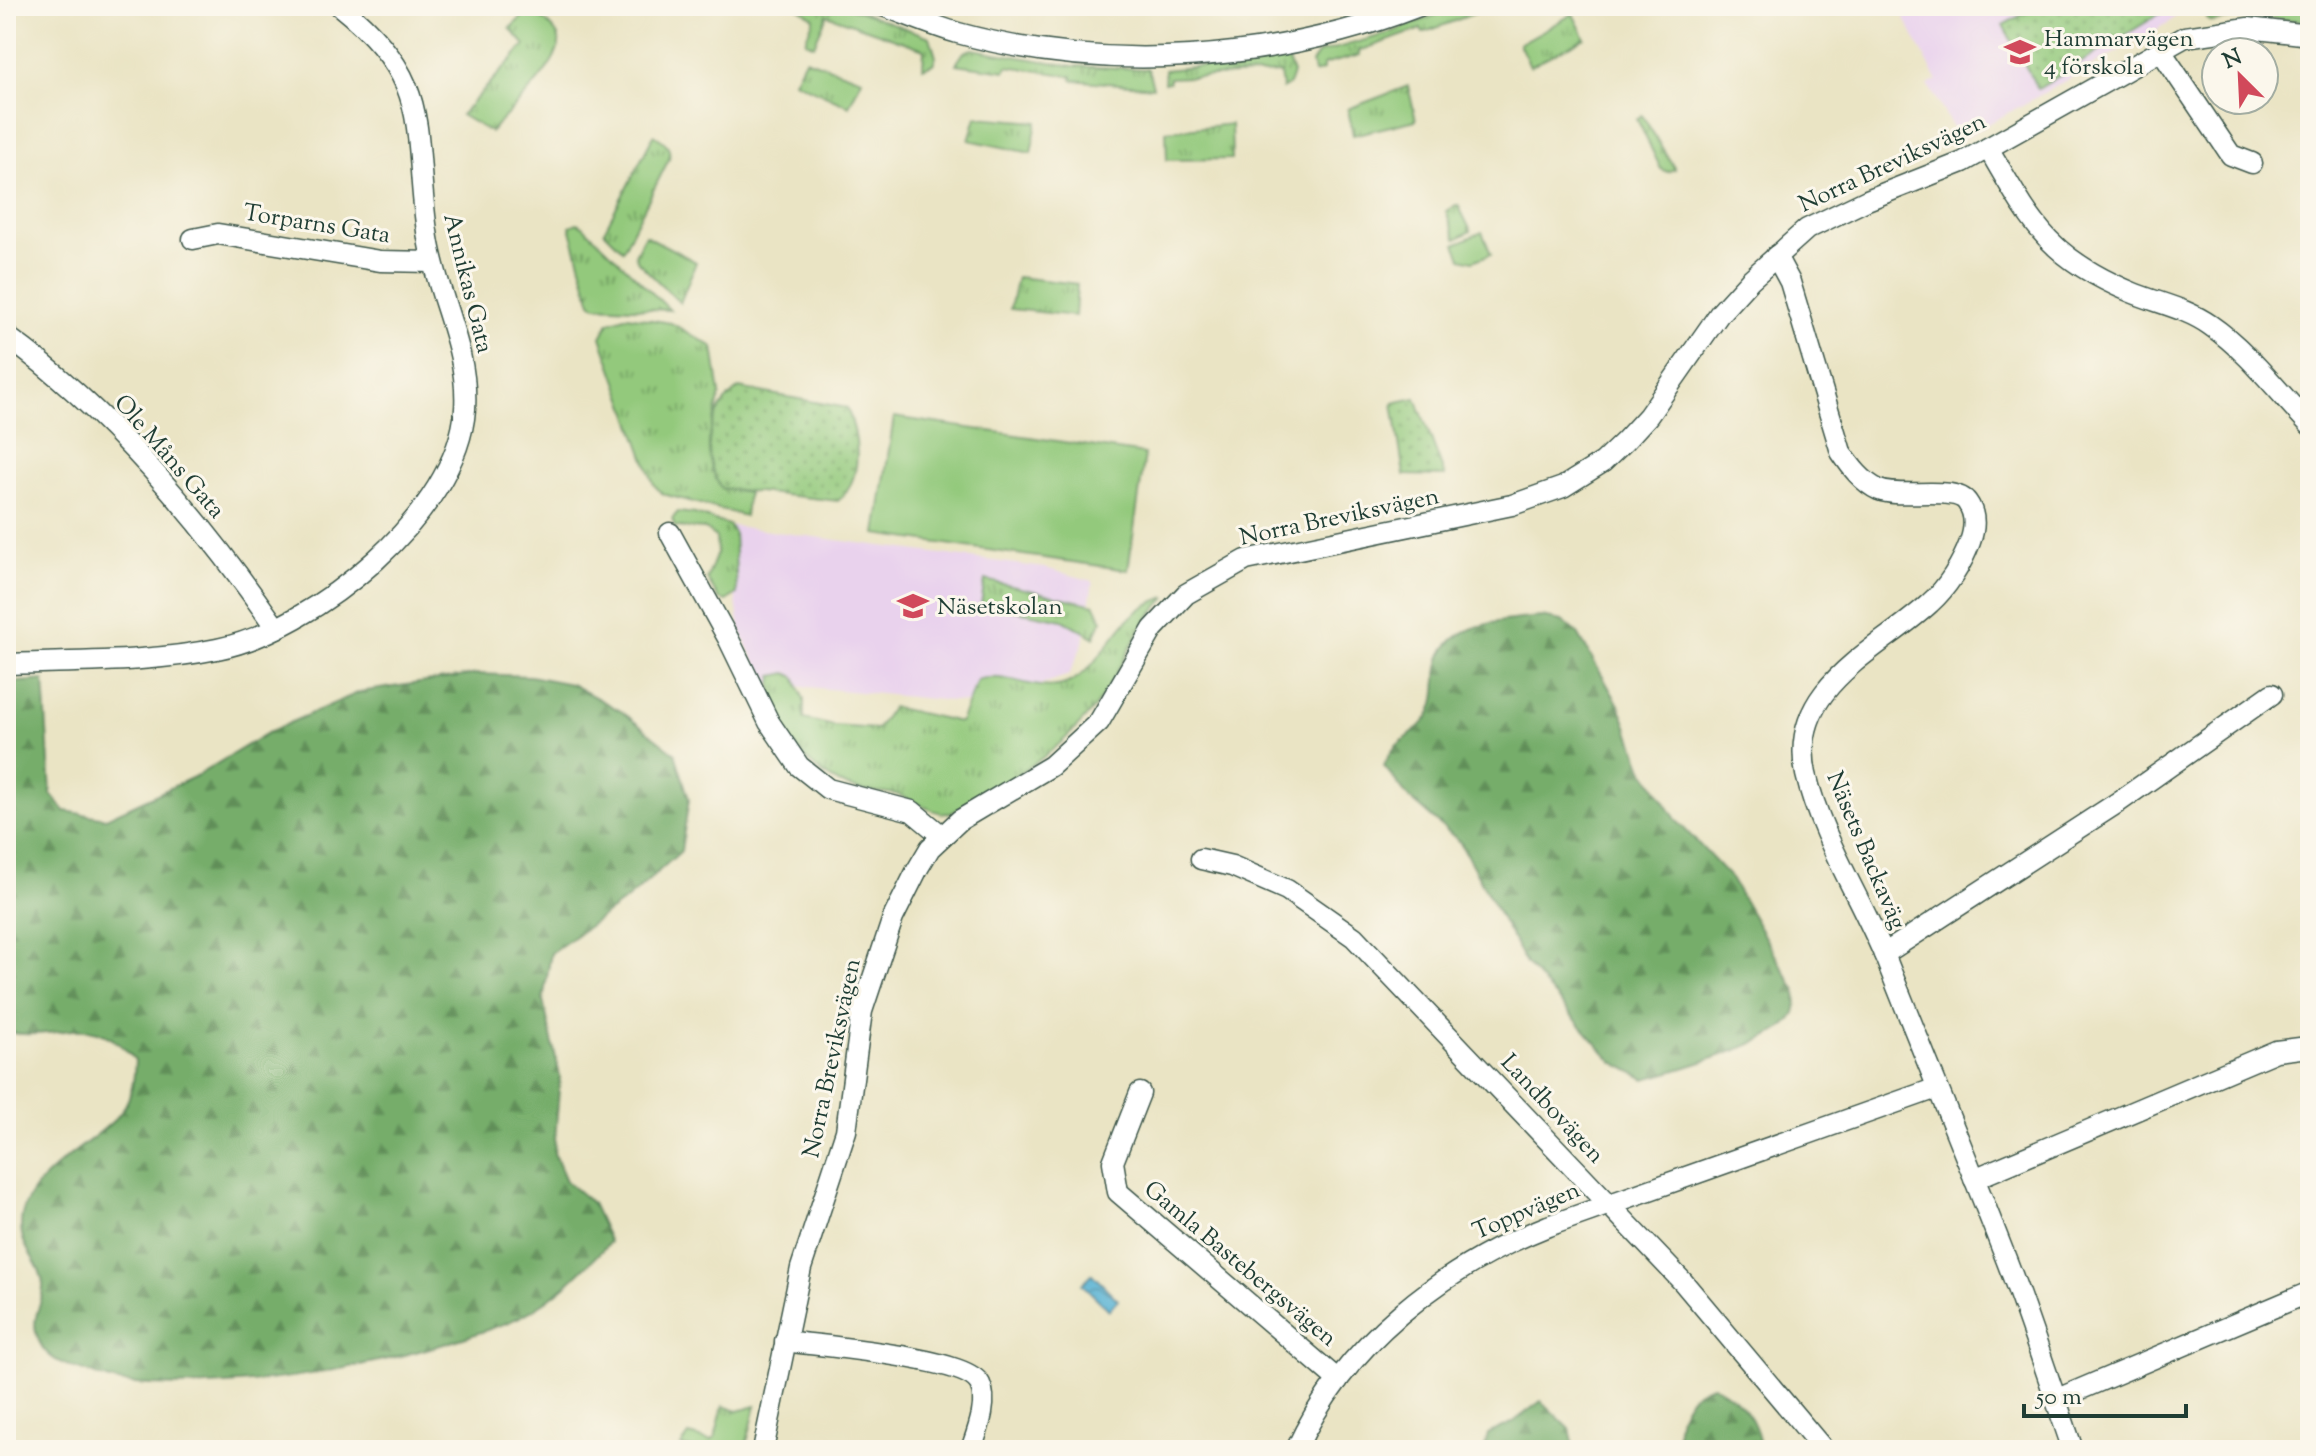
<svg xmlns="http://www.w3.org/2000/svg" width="2316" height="1456" viewBox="0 0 2316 1456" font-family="'Sorts Mill Goudy',serif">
  <defs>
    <pattern id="grass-tufts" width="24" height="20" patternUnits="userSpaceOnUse" patternTransform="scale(2)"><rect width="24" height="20" fill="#93c97b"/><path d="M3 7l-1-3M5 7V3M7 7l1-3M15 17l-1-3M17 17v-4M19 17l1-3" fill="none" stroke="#77a466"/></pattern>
    <pattern id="forest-firs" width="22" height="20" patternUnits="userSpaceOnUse" patternTransform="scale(2)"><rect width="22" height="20" fill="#76ad6b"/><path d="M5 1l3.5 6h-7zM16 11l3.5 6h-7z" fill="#608e59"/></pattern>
    <pattern id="park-dots" width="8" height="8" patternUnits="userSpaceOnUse" patternTransform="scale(2)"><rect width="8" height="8" fill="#93c97b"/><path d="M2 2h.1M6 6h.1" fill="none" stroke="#77a466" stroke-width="1.8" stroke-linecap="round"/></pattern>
    <pattern id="water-waves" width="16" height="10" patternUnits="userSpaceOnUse" patternTransform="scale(2)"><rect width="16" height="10" fill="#55b1d3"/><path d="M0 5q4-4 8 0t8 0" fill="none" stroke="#4691ac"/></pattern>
  </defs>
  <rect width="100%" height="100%" fill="#fbf7ec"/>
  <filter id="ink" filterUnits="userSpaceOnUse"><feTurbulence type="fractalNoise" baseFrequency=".0125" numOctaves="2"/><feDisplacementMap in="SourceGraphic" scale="16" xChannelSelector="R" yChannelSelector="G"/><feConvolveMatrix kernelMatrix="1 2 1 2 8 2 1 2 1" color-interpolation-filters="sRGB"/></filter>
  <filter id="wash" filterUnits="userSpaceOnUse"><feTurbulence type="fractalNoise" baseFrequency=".006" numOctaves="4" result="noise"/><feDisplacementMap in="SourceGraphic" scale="32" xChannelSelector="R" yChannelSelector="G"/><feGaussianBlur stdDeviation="1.8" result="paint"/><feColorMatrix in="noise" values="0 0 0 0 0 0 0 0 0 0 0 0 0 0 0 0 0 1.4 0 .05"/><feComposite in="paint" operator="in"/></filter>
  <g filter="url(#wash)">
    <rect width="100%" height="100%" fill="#eae4c4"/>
    <g fill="#e9d2ed">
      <polygon points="1915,6 2188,6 2168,23 1960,140 1928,85 1937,80 1902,13"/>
      <polygon points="726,525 1045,568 1093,581 1083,643 1069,675 983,704 766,683 740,631"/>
    </g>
    <g fill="url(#grass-tufts)" stroke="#598358" stroke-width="2">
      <polygon points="796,6 845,6 930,37 936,57 933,64 923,68 924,49 827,15 814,45 805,41 814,18"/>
      <polygon points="1458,6 1494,6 1423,33 1421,29 1359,51 1360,55 1323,65 1323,70 1314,73 1312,63 1319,53 1390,33"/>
      <polygon points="2207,6 2310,6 2310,22 2250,16 2212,22 2207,19"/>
      <path d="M531,9C539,16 553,26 558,36C569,57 504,117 490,132L461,115L525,45L510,28Z"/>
      <polygon points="1573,14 1585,38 1530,66 1519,44"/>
      <polygon points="972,49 1073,66 1148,69 1153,87 1072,80 1072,76 1007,66 1005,71 956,64 964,52"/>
      <polygon points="1277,58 1288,61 1293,73 1289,85 1282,89 1280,73 1169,78 1169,82 1164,83 1165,70"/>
      <polygon points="805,59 862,79 849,106 794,81"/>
      <polygon points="1408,86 1416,120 1353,135 1348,109"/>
      <polygon points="1642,115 1675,169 1667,172 1661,169 1637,119"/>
      <polygon points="976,117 1037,122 1031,153 969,140"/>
      <polygon points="1231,124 1232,159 1167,160 1166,131"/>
      <path d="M654,135C665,142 671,145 669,159L623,250L604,231Z"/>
      <polygon points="1458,205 1471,231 1456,239 1446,211"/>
      <polygon points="577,223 583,226 670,310 596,306 591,302 571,230 570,226"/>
      <polygon points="1482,232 1491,254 1473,261 1461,258 1455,244"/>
      <polygon points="645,235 696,262 680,303 638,262 635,255"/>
      <polygon points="1017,277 1077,284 1075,316 1010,309"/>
      <polygon points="628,316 671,323 713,347 720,394 709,443 721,488 748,492 745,516 663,494 654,485 601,337 609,322"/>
      <polygon points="678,512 695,514 729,525 734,533 737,594 726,601 719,599 707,579 717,553 716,538 705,529 675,527 672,519"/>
      <polygon points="985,580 1095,605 1102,620 1094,637 1063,620 981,604"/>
      <path d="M1167,597C1139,623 1127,657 1107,689C1071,747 1010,782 951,813C932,815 916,800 899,795C885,791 869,793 855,789C812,778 764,722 773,676L787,673L795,677L804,700V719L834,726L877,729L892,707L960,722L977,680C1007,670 1041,697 1070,682C1112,659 1114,611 1167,597Z"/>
      <polygon points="723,1406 738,1411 756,1406 745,1450 697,1450 681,1446 689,1435 710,1441 715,1438"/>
    </g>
    <g fill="url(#forest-firs)" stroke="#4a7550" stroke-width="2">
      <path d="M1541,617L1562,621L1578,634L1619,705L1643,768L1677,821L1730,877L1796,991C1797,1002 1798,1012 1790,1021C1772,1043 1675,1071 1645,1079L1613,1062L1526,964L1459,841L1408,797L1384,766C1395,738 1409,741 1425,721C1439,704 1435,687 1438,668C1444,621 1506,621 1541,617Z"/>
      <path d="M478,674L530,676L571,684L621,711L675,753L689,799L681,851L630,897L551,953L543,1000L560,1076L554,1153L566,1181L592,1203L610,1242C580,1273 547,1308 506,1323C399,1364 239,1395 125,1383C111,1382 97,1375 84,1371C61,1364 42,1358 36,1332C32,1315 44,1301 43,1285C42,1266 25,1252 22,1235C11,1182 90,1147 117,1117C132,1100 134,1082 135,1060C90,1006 63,1043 6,1032V683L44,680L51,794L65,811L106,818L198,775L271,731L360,692Z"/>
      <path d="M1713,1385C1740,1400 1758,1417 1760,1450H1677C1676,1419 1681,1394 1713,1385Z"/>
      <polygon points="1541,1401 1570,1429 1575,1450 1484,1450 1488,1434 1512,1423"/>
    </g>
    <g fill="url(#park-dots)" stroke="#598358" stroke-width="2">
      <polygon points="2038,6 2172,6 2038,89 2003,25"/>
      <path d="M739,388L847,408C859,437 864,478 838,501L721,488C700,455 707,412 739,388Z"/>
      <polygon points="1416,398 1445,476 1404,475 1393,403"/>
    </g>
    <polygon fill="#93c97b" stroke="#598358" stroke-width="2" points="894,417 1145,454 1128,570 876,534"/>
    <polygon fill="url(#water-waves)" stroke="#3a7784" stroke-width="2" points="1092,1274 1118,1300 1109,1310 1082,1284"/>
  </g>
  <g filter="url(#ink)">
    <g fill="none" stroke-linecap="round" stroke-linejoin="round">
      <defs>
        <g id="street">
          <path d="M883,6C908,15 933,26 958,33C1107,74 1275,62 1419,6"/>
          <polyline points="2161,51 2231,155 2252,163"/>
          <path d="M1988,148C2032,223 2047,257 2131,292C2157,303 2186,308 2210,325C2248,351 2278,392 2310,425"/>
          <polyline points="193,239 218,234 380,261 432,262"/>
          <path d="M1776,256L1790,282L1841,452C1851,467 1862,482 1879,490C1902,499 1955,485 1967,502C1976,514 1975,528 1970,542C1962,564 1947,588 1930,603C1878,651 1787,687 1806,774C1820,836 1862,900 1886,959C1928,1065 1972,1170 2013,1277C2034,1334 2053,1392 2073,1450"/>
          <path d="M6,336C108,408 205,525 276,628"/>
          <polyline points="670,533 729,640 769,722 799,766 828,789 912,811 941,835"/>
          <path d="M6,664C75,661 149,663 217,649C314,630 458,513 465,409C469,348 437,297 428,238C411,130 437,84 340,6"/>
          <polyline points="1201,859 1232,866 1287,890 1354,937 1683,1282 1824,1450"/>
          <polyline points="1884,954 2117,803 2272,694"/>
          <polyline points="1140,1093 1113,1162 1118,1192 1338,1380"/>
          <polyline points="1974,1179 2276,1051 2300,1048"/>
          <path d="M785,1341C819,1346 966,1357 980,1384C989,1403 977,1432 971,1450"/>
          <polyline points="2055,1400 2310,1292"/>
          <polyline points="763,1450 801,1268 846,1131 862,1011 893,918 917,870 930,848 960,820 1051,766 1099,722 1153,629 1186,594 1246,560 1512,505 1563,487 1603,462 1625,441 1648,416 1720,313 1750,280 1807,229 1867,200 1963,162 2185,37 2248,28 2310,35"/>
          <path d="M1296,1450C1344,1344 1442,1268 1548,1226L1937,1088"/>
        </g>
      </defs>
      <use href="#street" stroke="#3d564a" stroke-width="23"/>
      <use href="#street" stroke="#fff" stroke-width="20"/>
    </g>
  </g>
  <defs>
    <symbol id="school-bare" viewBox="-9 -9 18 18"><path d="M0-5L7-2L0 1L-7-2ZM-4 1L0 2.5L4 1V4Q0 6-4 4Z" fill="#d1495b" stroke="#fbf7ec" stroke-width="2.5" paint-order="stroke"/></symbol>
  </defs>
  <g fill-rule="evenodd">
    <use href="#school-bare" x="1998" y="30" width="44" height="44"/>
    <use href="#school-bare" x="891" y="584" width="44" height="44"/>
  </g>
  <g text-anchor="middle" stroke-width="6" stroke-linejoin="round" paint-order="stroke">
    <g font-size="24" fill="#1f3d34" stroke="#fbf7ec" text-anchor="start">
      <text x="2044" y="46">Hammarvägen<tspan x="2044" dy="28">4 förskola</tspan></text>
      <text x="937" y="614">Näsetskolan</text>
    </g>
    <g font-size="24" fill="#1f3d34" stroke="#fbf7ec">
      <text transform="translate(1892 162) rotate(-25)" y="8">Norra Breviksvägen</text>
      <text transform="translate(317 223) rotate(9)" y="8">Torparns Gata</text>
      <text transform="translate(469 283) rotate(76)" y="8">Annikas Gata</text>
      <text transform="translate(170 456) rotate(49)" y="8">Ole Måns Gata</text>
      <text transform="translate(1339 516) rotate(-12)" y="8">Norra Breviksvägen</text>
      <text transform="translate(1867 850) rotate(67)" y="8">Näsets Backaväg</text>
      <text transform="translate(831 1058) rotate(-78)" y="8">Norra Breviksvägen</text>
      <text transform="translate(1553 1108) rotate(47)" y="8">Landbovägen</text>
      <text transform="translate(1526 1210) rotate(-23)" y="8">Toppvägen</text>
      <text transform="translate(1241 1263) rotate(40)" y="8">Gamla Bastebergsvägen</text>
    </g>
  </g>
  <rect width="2316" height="1456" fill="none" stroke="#fbf7ec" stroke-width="32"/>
  <g transform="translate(2240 76) rotate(336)"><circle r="38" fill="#fbf7ec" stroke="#a3ada2" stroke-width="2"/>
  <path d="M0-6L14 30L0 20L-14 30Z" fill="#d1495b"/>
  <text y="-12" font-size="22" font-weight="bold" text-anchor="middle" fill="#1f3d34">N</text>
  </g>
  <path d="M2024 1404v12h162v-12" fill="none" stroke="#1f3d34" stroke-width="4"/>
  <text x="2036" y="1404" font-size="24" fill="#1f3d34" stroke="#fbf7ec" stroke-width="6" paint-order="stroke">50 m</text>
</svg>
